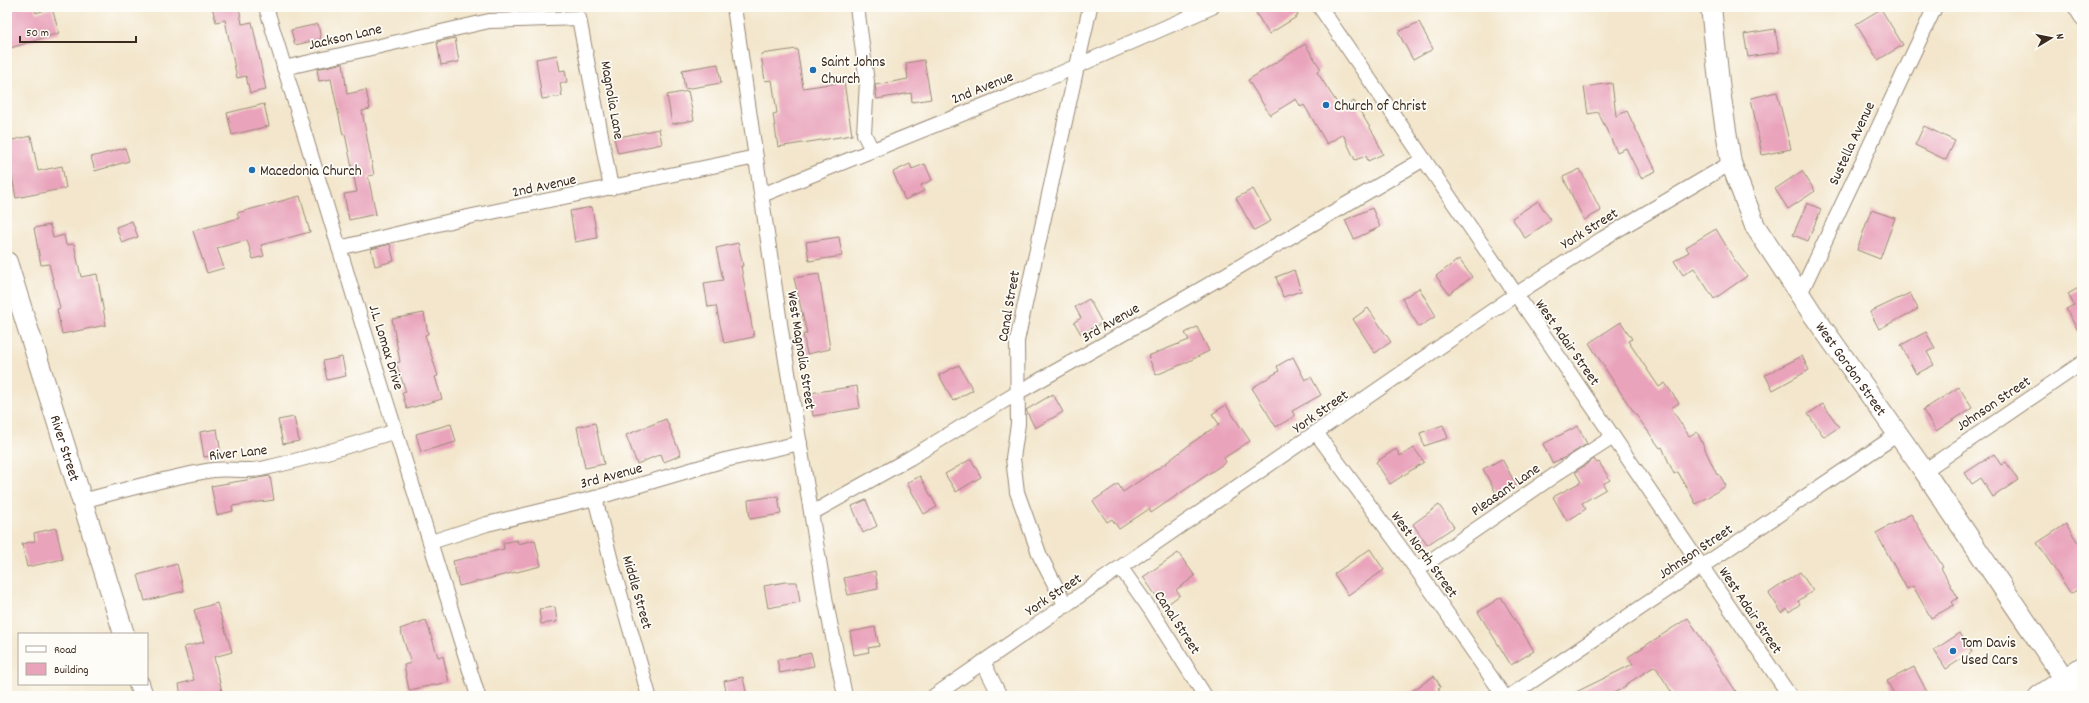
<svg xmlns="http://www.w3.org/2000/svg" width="2089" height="703" viewBox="0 0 2089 703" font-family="Dekko,sans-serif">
  <rect width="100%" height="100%" fill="#fdfcf7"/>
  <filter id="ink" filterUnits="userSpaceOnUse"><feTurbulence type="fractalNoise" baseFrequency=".025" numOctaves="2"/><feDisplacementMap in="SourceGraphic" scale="8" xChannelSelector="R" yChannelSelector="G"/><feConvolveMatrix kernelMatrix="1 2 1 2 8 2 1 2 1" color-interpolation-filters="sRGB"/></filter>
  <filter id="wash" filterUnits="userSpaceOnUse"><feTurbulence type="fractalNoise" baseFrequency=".012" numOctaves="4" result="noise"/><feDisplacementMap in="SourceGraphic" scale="16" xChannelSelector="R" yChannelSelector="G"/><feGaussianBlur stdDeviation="0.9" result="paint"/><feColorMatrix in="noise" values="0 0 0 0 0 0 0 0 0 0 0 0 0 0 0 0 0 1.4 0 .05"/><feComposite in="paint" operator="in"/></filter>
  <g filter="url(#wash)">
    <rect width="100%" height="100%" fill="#f3e6cc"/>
    <g id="blocks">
      <g fill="#e9a3bb">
        <polygon points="7,7 35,7 36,13 52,8 59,33 7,49"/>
        <polygon points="212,7 239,7 242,24 252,22 266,90 250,93 246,76 237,78 225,20 216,22"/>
        <polygon points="1266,7 1293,7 1298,16 1269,34 1256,13"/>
        <polygon points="1881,9 1903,45 1878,60 1856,24"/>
        <polygon points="1419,22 1433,49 1413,60 1398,32"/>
        <polygon points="318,24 321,39 295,45 291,30"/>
        <polygon points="1775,29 1779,52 1748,57 1744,34"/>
        <polygon points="455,38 459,62 441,65 437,42"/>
        <polygon points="1305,44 1321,69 1317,72 1341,109 1354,101 1375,136 1383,154 1368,161 1366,156 1355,160 1343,134 1327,144 1304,105 1301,107 1296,99 1270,115 1248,80"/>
        <polygon points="797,49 803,88 844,82 852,135 778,147 773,114 777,113 772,80 765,81 761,54"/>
        <polygon points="557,55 560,71 565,70 567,82 560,83 562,96 542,99 536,59"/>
        <polygon points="924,60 931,99 912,102 911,93 877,99 875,85 908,79 906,63"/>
        <polygon points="343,63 347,94 366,90 370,109 362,111 374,175 368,176 376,214 349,220 344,194 357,192 345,134 343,135 331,79 319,81 317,69"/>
        <polygon points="718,64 721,83 685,89 682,70"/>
        <polygon points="1612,83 1616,116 1627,111 1656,171 1641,178 1626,148 1617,152 1598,112 1588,114 1584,87"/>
        <polygon points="688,91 694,120 672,124 667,95"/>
        <polygon points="1777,92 1791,149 1762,155 1751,98"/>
        <polygon points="264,104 269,126 232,135 227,113"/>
        <polygon points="1924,126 1955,141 1946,160 1915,145"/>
        <polygon points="659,129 662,144 618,153 614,138"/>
        <polygon points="31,136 38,171 62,166 66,188 16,198 10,167 7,168 7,141"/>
        <polygon points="125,148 129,161 95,171 91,157"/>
        <polygon points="910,164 912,169 925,164 932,180 921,185 924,191 905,200 893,172"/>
        <polygon points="1580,169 1601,211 1584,220 1563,177"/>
        <polygon points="1802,171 1815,191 1788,209 1775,189"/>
        <polygon points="1253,189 1271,221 1254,230 1236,198"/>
        <polygon points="300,196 310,232 261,245 264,256 253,259 247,240 217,248 224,268 207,273 193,231 239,218 237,213"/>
        <polygon points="1538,201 1551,220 1525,238 1512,218"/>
        <polygon points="1807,203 1821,209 1808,241 1793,235"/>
        <polygon points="592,207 597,238 575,242 570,211"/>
        <polygon points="1372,208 1380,227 1354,239 1345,220"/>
        <polygon points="1871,210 1895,218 1880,259 1857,250"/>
        <polygon points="132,221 138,237 122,243 116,227"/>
        <polygon points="50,225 53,238 64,235 66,245 74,244 81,277 97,274 106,325 62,334 57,309 60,308 49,264 41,265 34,228"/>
        <polygon points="1716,229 1734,259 1747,276 1714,299 1694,268 1683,275 1674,261 1689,252 1686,247"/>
        <polygon points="839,237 842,256 809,261 806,242"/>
        <polygon points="738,243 743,266 741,266 754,337 724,343 716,306 708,307 704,283 723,280 716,248"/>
        <polygon points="390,244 394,261 375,266 371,249"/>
        <polygon points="1459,259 1472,277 1449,294 1436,276"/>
        <polygon points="1294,270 1301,291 1283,297 1276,277"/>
        <polygon points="819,274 830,349 807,354 803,334 807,334 794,278"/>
        <polygon points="2082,286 2082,338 2066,309 2074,305 2068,294"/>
        <polygon points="1419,288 1436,316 1419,327 1402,299"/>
        <polygon points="1910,293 1918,309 1879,329 1870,312"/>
        <polygon points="1089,299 1102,323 1081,334 1074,322 1081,318 1075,307"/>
        <polygon points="1368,308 1391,342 1375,353 1353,319"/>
        <polygon points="424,313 428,334 425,335 438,376 435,377 442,399 407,409 402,393 406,392 396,363 400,362 392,319"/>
        <polygon points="1621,322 1632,339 1628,341 1659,387 1665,383 1679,403 1671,408 1689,436 1697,432 1717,475 1719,474 1726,486 1696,504 1678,472 1674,474 1662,447 1660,448 1624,398 1589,343"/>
        <polygon points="1197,327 1209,351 1185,363 1156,375 1148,356 1189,340 1185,333"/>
        <polygon points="1926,332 1935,348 1927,352 1934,365 1916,374 1901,345"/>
        <polygon points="1802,356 1809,370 1773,390 1765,375"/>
        <polygon points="342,357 346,376 327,380 323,361"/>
        <polygon points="1293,357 1305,380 1311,377 1321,395 1292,411 1295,416 1276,427 1252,388 1279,371 1277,366"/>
        <polygon points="959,365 973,390 953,401 939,375"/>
        <polygon points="857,386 860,408 813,416 810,393"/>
        <polygon points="1959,387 1972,408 1936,431 1923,410"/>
        <polygon points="1053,394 1063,412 1035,428 1026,410"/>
        <polygon points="1823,404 1839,427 1824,437 1808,414"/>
        <polygon points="1226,405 1250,441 1224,458 1226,462 1151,513 1149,509 1119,529 1112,519 1107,522 1093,501 1118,484 1123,492 1166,463 1193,442 1219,424 1212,414"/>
        <polygon points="294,417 299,441 283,444 278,420"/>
        <polygon points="666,419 681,455 664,462 661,454 637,464 626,435"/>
        <polygon points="595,423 604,464 585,468 577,427"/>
        <polygon points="451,424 456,442 421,452 416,434"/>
        <polygon points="1443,425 1448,438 1424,446 1420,433"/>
        <polygon points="1578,426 1587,444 1566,457 1552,463 1543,444"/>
        <polygon points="217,429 221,454 204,457 200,432"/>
        <polygon points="1414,448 1424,462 1390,484 1376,462 1396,449 1400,456"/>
        <polygon points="1994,454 2001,465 2006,462 2018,480 1993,497 1981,478 1972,484 1965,473"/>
        <polygon points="971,459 981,477 956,492 945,474"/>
        <polygon points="1502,459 1516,485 1497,495 1483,469"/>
        <polygon points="1594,459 1597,463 1599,462 1610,480 1603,484 1606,489 1582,503 1586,509 1567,521 1553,497 1581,482 1575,472"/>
        <polygon points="270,476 274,500 232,506 233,511 217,515 211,486"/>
        <polygon points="920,476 937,507 924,514 907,483"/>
        <polygon points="778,496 781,514 750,519 748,500"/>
        <polygon points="866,500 877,526 863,533 852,506"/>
        <polygon points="1439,505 1454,527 1427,545 1413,524"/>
        <polygon points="1911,514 1943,567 1941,568 1958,598 1952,602 1954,605 1931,618 1913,586 1907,589 1876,533"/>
        <polygon points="2066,524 2082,549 2082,586 2071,594 2037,543"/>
        <polygon points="56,528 63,559 27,567 22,544 35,541 34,533"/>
        <polygon points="517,540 518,544 535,540 541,566 459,586 453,561 504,549 503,543"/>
        <polygon points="1370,549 1384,570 1348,595 1334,574"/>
        <polygon points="1178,553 1195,576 1176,590 1180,595 1164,607 1143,577"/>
        <polygon points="177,564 184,591 145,601 138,575"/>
        <polygon points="875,571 878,589 848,595 844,578"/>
        <polygon points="1800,572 1813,591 1798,601 1800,604 1789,612 1787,609 1782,613 1769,593"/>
        <polygon points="785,582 797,582 800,602 768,608 764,586"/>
        <polygon points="1501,597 1534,651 1511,665 1478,612"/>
        <polygon points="217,603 232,652 214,657 223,696 181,696 179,684 194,680 184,647 204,642 194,610"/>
        <polygon points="555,607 557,622 541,624 539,609"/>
        <polygon points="1688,618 1739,696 1674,696 1655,666 1625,685 1626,687 1607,696 1568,696 1633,664 1628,657"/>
        <polygon points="426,620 438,657 443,656 449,682 409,690 404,665 411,663 400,629"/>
        <polygon points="875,627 879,646 868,648 869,652 854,655 850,632"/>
        <polygon points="1960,633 1972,652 1946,669 1934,650"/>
        <polygon points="811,653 814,666 780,673 777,660"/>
        <polygon points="1914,667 1927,692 1919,696 1895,696 1887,681"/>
        <polygon points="1434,676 1441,687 1438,688 1443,696 1405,696"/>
        <polygon points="743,677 747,696 727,696 724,681"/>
      </g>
    </g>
  </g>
  <g filter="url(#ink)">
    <use href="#blocks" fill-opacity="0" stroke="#978875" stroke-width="1"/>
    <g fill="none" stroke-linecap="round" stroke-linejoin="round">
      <defs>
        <g id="street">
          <polyline points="266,7 365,333 478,696"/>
          <polyline points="734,7 781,330 826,603 845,696"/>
          <polyline points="857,7 867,82 864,134 872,150"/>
          <polyline points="1320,7 1790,696"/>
          <polyline points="2075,7 2082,18"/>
          <polyline points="284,68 489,21 579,18 611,188"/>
          <polyline points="762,195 1029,87 1212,7"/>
          <polyline points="339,248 463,218 756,157"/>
          <polyline points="1800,294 1935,7"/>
          <polyline points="1317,434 1417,570 1504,696"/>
          <polyline points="1924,471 2082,363"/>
          <polyline points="595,498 612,565 649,696"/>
          <path d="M82,501C125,490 168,477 213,470C229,468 245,472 261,469C307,459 352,445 396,431"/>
          <polyline points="812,513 910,458 1017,393 1184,299 1424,159"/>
          <polyline points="431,542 487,524 595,498 725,460 800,443"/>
          <polyline points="1121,568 1150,609 1205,696"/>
          <polyline points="1417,570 1565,468 1613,437"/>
          <polyline points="1066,606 1040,556 1017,492 1013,458 1018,424 1017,341 1090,7"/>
          <polyline points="983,662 1000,696"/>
          <polyline points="934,696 1515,295 1602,239 1731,163"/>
          <polyline points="1510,696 1898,434"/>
        </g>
        <g id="secondary">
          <path id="s1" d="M1711,7L1720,91L1731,163L1755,226L1812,313L1924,471L2076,696"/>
          <path id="s2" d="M7,262L124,634"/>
          <polyline points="139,684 143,696"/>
          <polyline points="2039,696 2082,667"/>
        </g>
      </defs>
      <use href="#street" stroke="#978875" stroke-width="16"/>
      <use href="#secondary" stroke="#978875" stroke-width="22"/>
      <use href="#street" stroke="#fff" stroke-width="14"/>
      <use href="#secondary" stroke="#fff" stroke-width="20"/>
    </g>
  </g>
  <g fill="#1f6fb2" stroke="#fdfcf7" stroke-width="1.5">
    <circle cx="813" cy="70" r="4"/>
    <circle cx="1326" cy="105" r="4"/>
    <circle cx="252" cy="170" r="4"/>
    <circle cx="1953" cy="651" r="4"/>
  </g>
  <g text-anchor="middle" stroke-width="3.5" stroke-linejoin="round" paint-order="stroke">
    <g font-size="15" fill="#3b2a1e" stroke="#fdfcf7">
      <text transform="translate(345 36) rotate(-13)" y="5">Jackson Lane</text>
      <text transform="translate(982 87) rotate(-22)" y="5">2nd Avenue</text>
      <text transform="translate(613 100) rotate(80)" y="5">Magnolia Lane</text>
      <text transform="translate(1851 143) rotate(-65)" y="5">Sustella Avenue</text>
      <text transform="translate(544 185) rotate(-12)" y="5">2nd Avenue</text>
      <text transform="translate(1589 228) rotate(-32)" y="5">York Street</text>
      <text transform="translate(1008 306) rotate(-80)" y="5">Canal Street</text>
      <text transform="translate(1110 322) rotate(-30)" y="5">3rd Avenue</text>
      <text transform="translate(1568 342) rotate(55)" y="5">West Adair Street</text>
      <text transform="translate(387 347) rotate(73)" y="5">J.L. Lomax Drive</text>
      <text transform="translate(802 350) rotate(81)" y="5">West Magnolia Street</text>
      <text dy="5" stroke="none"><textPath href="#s1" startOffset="397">West Gordon Street</textPath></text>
      <text transform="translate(1993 403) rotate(-34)" y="5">Johnson Street</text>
      <text transform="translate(1320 411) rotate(-35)" y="5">York Street</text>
      <text dy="5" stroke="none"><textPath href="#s2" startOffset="195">River Street</textPath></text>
      <text transform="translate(238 452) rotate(-6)" y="5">River Lane</text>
      <text transform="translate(611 475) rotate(-15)" y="5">3rd Avenue</text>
      <text transform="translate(1505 489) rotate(-35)" y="5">Pleasant Lane</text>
      <text transform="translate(1695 551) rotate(-34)" y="5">Johnson Street</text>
      <text transform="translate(1425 554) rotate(54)" y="5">West North Street</text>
      <text transform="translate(638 592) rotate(74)" y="5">Middle Street</text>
      <text transform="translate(1053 594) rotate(-34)" y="5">York Street</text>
      <text transform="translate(1751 610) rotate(56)" y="5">West Adair Street</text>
      <text transform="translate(1178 622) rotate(57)" y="5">Canal Street</text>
    </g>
    <g font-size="15" fill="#3b2a1e" stroke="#fdfcf7" text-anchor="start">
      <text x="821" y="66">Saint Johns<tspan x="821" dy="17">Church</tspan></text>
      <text x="1334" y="110">Church of Christ</text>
      <text x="260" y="175">Macedonia Church</text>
      <text x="1961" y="647">Tom Davis<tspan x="1961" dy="17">Used Cars</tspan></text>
    </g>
  </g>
  <rect width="2089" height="703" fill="none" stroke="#fdfcf7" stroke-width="24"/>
  <rect x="18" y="633" width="130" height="52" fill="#fdfcf7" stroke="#afa8a0"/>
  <rect x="26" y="646" width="20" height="6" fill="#ffffff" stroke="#afa8a0"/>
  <text x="54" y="653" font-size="12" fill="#3b2a1e">Road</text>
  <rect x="26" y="663" width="20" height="12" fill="#e9a3bb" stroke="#afa8a0"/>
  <text x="54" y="673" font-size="12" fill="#3b2a1e">Building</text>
  <g transform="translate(2051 38) rotate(80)" stroke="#fdfcf7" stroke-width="3" paint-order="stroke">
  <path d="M0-3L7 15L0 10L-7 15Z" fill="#3b2a1e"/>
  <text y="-6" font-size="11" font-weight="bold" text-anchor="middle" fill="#3b2a1e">N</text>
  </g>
  <path d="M20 36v6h116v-6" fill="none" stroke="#3b2a1e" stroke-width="2"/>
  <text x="26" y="36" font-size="12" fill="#3b2a1e" stroke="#fdfcf7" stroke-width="3" paint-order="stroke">50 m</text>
</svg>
